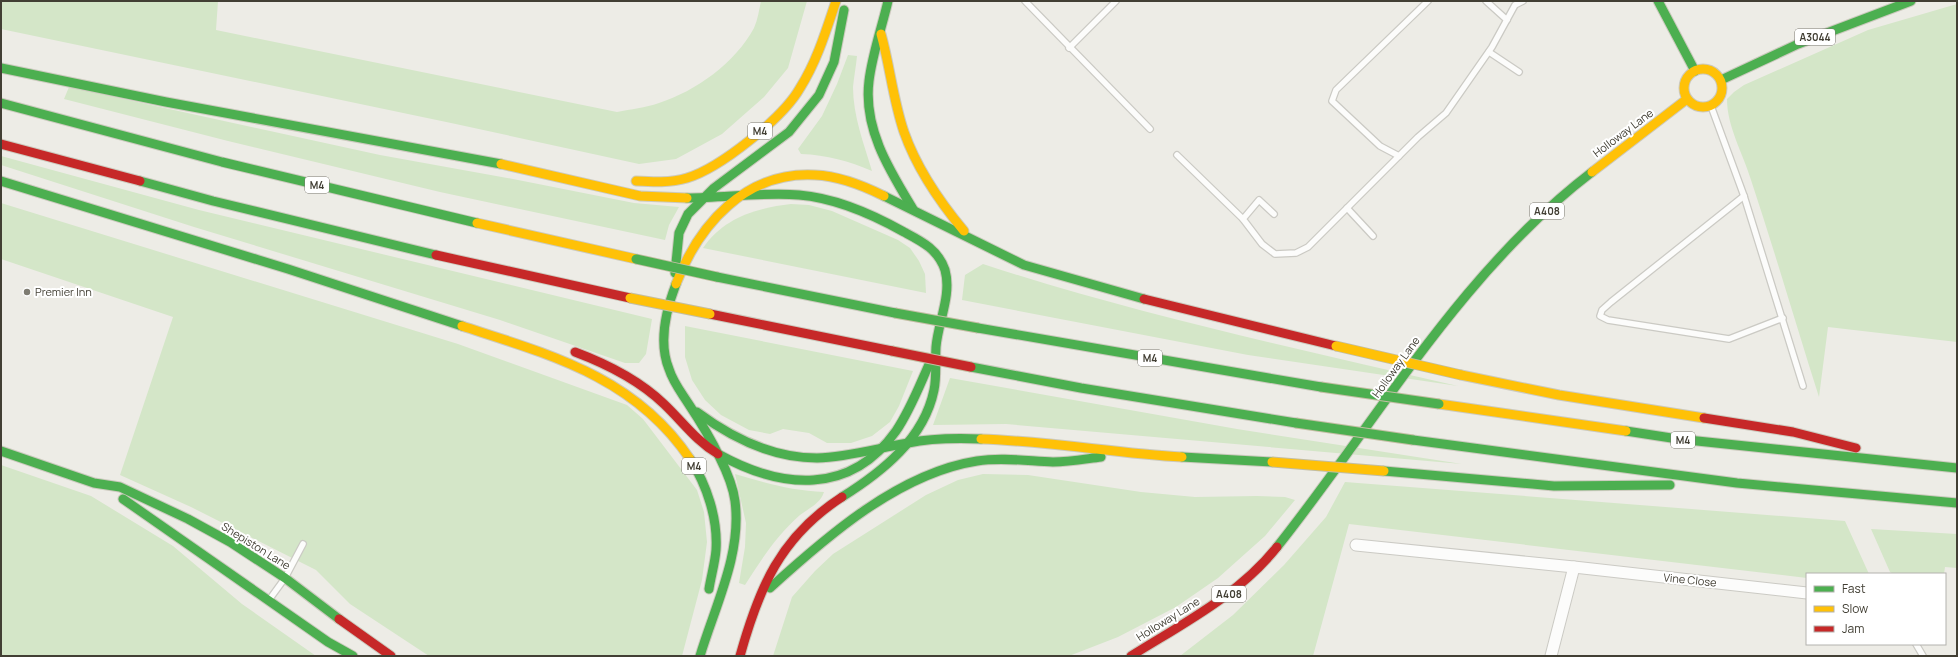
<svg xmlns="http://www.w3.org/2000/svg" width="1958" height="657" viewBox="0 0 1958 657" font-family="Manrope,sans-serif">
  <rect width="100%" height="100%" fill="#edece6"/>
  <g fill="#d4e6c8">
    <path d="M1,1H218L216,30L617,112C631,109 645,108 659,103C696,91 735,63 754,28C758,19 759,10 761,1H807L788,68L764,97L722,134L676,159L639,164L451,123L1,29Z"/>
    <path d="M1957,4V342L1828,327L1819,397C1796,325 1775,252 1751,180C1743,153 1727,127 1727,99L1734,92L1744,85L1868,30Z"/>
    <path d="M848,55L857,56C856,66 854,77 853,87C853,116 864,144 872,171C849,161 827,155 801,154L798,149L822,116L837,84Z"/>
    <polygon points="69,87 380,155 513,179 634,203 679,207 669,225 665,240 440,192 228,141 64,99"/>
    <polygon points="1,156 199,210 652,319 646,354 639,363 625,363 500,320 194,227 1,165"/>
    <polygon points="1,203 458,344 627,405 643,419 697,490 704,512 707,542 702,580 682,656 429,656 350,604 316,570 191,507 120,475 173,317 1,259"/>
    <path d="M791,204L809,205L832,211L898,240L910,248L919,261L925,274L926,293L703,248C723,218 756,208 791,204Z"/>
    <path d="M983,264C1139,315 1299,349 1458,386L1248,355L962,300L965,275Z"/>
    <polygon points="685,326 913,371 899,406 890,422 872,436 851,443 827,443 809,433 783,429 770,434 749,430 721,415 705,400 692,380 685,357"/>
    <polygon points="950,378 1237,429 1462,464 1006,424 933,425"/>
    <polygon points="1,465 91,496 173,546 242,604 316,656 1,656"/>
    <path d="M735,474C765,483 793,491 824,492C820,504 809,508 800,515C777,535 761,560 745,585L739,583L745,547L746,523Z"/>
    <polygon points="983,474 1028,475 1141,492 1195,497 1257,496 1285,497 1295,500 1265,536 1218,578 1176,607 1118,637 1069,656 773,656 792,597 815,571 833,554 926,495 958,480"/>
    <polygon points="1345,482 1845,521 1869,574 1807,574 1807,578 1349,524 1313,656 1180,656 1233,615 1284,565 1326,517"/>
    <polygon points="1871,529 1957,534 1957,568 1945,567 1944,574 1894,574 1890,572"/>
  </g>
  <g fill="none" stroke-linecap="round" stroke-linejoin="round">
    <defs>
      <g id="lane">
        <polyline points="1025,1 1150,129"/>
        <polyline points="1486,1 1507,20"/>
        <polyline points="1069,48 1116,1"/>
        <polyline points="1489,52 1519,72"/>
        <polyline points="1711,106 1744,196 1803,386"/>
        <polyline points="1177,155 1243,219"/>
        <polyline points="1399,156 1380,146 1332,101 1336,90 1428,1"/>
        <polyline points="1744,196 1611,302 1602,310 1600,316 1608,320 1729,339 1783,318"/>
        <polyline points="1347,208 1373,236"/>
        <polyline points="1274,214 1259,200 1243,219 1262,244 1275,254 1296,253 1308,247 1418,137 1446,113 1492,47 1515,5 1523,1"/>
        <polyline points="269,600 285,578 303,544"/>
        <polyline points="1916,644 1923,656"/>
      </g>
      <g id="street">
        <polyline points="1356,545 1574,567 1807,593"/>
        <polyline points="1551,656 1574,567"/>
      </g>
      <g id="fast">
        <path d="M888,1C882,27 872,55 869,81C863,129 890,171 913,209"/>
        <polyline points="1658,1 1695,71"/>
        <polyline points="1,68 166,102 501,164"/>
        <polyline points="1721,80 1798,44 1911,1"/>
        <polyline points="1,103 222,162 477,223"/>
        <polyline points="1,181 288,269 462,326"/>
        <polyline points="140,181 213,201 436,255"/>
        <polyline points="884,196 1024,265 1144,299"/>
        <path d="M687,198C724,198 762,192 799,195C836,198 872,214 904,232C921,241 938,249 945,270C952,295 938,322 936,347C935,361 937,376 934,390C924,439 882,472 842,497"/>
        <polyline points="675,273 679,233 688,214 714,188 789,132 819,95 834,62 844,10"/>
        <polyline points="717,277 895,313"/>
        <path d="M676,284C666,310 658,342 669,369C673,382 681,392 688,403C700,421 711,439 720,458C727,472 733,486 735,501C742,554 715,606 700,656"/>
        <polyline points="978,328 1321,387"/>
        <polyline points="971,367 1081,388 1296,423"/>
        <path d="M697,412C732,438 772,458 817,458C848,457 878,448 908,443C932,438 956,438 981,439"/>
        <polyline points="1626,431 1678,439 1957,468"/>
        <polyline points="1413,440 1737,483 1957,503"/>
        <polyline points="1,451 94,483 120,487 188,519 230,542 285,578 339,619"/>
        <path d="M718,454C781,489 850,496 896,431C911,409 920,384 931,360"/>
        <polyline points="1182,457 1272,462"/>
        <path d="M690,459C707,485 718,519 716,550C715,563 711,576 709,589"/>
        <polyline points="1384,471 1554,486 1670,485"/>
        <polyline points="123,499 328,642 353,656"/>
        <path d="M1277,547C1378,420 1461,272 1592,172"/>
        <path d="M770,588C826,537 899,473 977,461C1002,457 1028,461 1053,462C1069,462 1085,459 1101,457"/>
      </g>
      <g id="slow">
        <path d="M881,34C890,66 893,100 904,132C917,169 939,201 964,231"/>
        <circle cx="1703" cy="88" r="19"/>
        <polyline points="501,164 640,196 687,198"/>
        <polyline points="1592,172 1687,99"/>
        <path d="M636,181C653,182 670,183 687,178C720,168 783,118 800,88C817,61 826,31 836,1"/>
        <polyline points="477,223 636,259"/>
        <path d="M676,284C699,224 746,171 815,175C839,176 862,185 884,196"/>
        <path d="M462,326C551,355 635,377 690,459"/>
        <polyline points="1461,375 1559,395 1704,418"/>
        <polyline points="1439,404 1626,431"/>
        <path d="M981,439C1048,441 1114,453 1182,457"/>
      </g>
      <g id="jam">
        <polyline points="1,144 140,181"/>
        <polyline points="436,255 630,298"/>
        <polyline points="1144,299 1336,346"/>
        <polyline points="710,314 892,351"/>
        <path d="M575,352C607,364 639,380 664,404C682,421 696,441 718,454"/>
        <polyline points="1704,418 1793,432 1856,448"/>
        <polyline points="339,619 391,656"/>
        <path d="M740,656C759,588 780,537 842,497"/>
        <path d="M1131,656C1182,624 1239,595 1277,547"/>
      </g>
    </defs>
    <use href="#lane" stroke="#cbcac4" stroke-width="8"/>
    <use href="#street" stroke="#cbcac4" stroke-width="13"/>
    <use href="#fast" stroke="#cccabe" stroke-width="11"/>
    <use href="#slow" stroke="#cccabe" stroke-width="11"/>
    <use href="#jam" stroke="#cccabe" stroke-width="11"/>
    <use href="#lane" stroke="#fcfcfb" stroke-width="5.5"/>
    <use href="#street" stroke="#fcfcfb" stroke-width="11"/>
    <use href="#fast" stroke="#4caf50" stroke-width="9"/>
    <use href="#slow" stroke="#ffc107" stroke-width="9"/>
    <use href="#jam" stroke="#c62828" stroke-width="9"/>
    <defs>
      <g id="fast-bridge">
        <polyline points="636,259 717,277"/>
        <polyline points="895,313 978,328"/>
        <polyline points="1321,387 1439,404"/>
        <polyline points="1296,423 1413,440"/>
      </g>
      <g id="slow-bridge">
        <polyline points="630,298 710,314"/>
        <polyline points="1336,346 1461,375"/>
        <polyline points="1272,462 1384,471"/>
      </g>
      <polyline id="jam-bridge" points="892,351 971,367"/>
    </defs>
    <use href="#fast-bridge" stroke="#c3bea3" stroke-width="11" stroke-linecap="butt"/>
    <use href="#slow-bridge" stroke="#c3bea3" stroke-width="11" stroke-linecap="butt"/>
    <use href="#jam-bridge" stroke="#c3bea3" stroke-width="11" stroke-linecap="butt"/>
    <use href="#fast-bridge" stroke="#4caf50" stroke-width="9"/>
    <use href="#slow-bridge" stroke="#ffc107" stroke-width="9"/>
    <use href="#jam-bridge" stroke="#c62828" stroke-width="9"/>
  </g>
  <circle fill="#7e7c72" stroke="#fff" stroke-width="1.5" cx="27" cy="292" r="4"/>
  <g text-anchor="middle" stroke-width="4" stroke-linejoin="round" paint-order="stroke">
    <g fill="#fff" stroke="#7b7971" stroke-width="1">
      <rect x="1795" y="29" width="40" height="16" rx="3"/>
      <rect x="748" y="123" width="24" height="16" rx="3"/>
      <rect x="305" y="177" width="24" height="16" rx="3"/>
      <rect x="1530" y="203" width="34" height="16" rx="3"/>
      <rect x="1138" y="350" width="24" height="16" rx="3"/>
      <rect x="1671" y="432" width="24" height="16" rx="3"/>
      <rect x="682" y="458" width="24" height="16" rx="3"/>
      <rect x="1212" y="586" width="34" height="16" rx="3"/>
    </g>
    <g font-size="10" font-weight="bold" fill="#423f34">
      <text x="1815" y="41">A3044</text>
      <text x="760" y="135">M4</text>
      <text x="317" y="189">M4</text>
      <text x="1547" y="215">A408</text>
      <text x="1150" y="362">M4</text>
      <text x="1683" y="444">M4</text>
      <text x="694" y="470">M4</text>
      <text x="1229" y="598">A408</text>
    </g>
    <g font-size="11" fill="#423f34" stroke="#fff">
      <text transform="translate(1623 133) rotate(-37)" y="4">Holloway Lane</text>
      <text transform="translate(1396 367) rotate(-54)" y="4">Holloway Lane</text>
      <text transform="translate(256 546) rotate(32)" y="4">Shepiston Lane</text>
      <text transform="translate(1690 580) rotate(6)" y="4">Vine Close</text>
      <text transform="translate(1168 619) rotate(-32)" y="4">Holloway Lane</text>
    </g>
    <g font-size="11" fill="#423f34" stroke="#fff" text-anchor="start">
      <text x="35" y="296">Premier Inn</text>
    </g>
  </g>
  <rect width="1958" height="657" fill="none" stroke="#423f34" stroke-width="4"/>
  <rect x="1806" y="573" width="140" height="72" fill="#ffffff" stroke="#b3b2ae"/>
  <rect x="1814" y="586" width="20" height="6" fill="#4caf50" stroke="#b3b2ae"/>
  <text x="1842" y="593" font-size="12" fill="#423f34">Fast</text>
  <rect x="1814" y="606" width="20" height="6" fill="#ffc107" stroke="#b3b2ae"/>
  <text x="1842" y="613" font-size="12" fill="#423f34">Slow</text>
  <rect x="1814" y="626" width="20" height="6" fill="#c62828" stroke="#b3b2ae"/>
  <text x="1842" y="633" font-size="12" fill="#423f34">Jam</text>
</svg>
